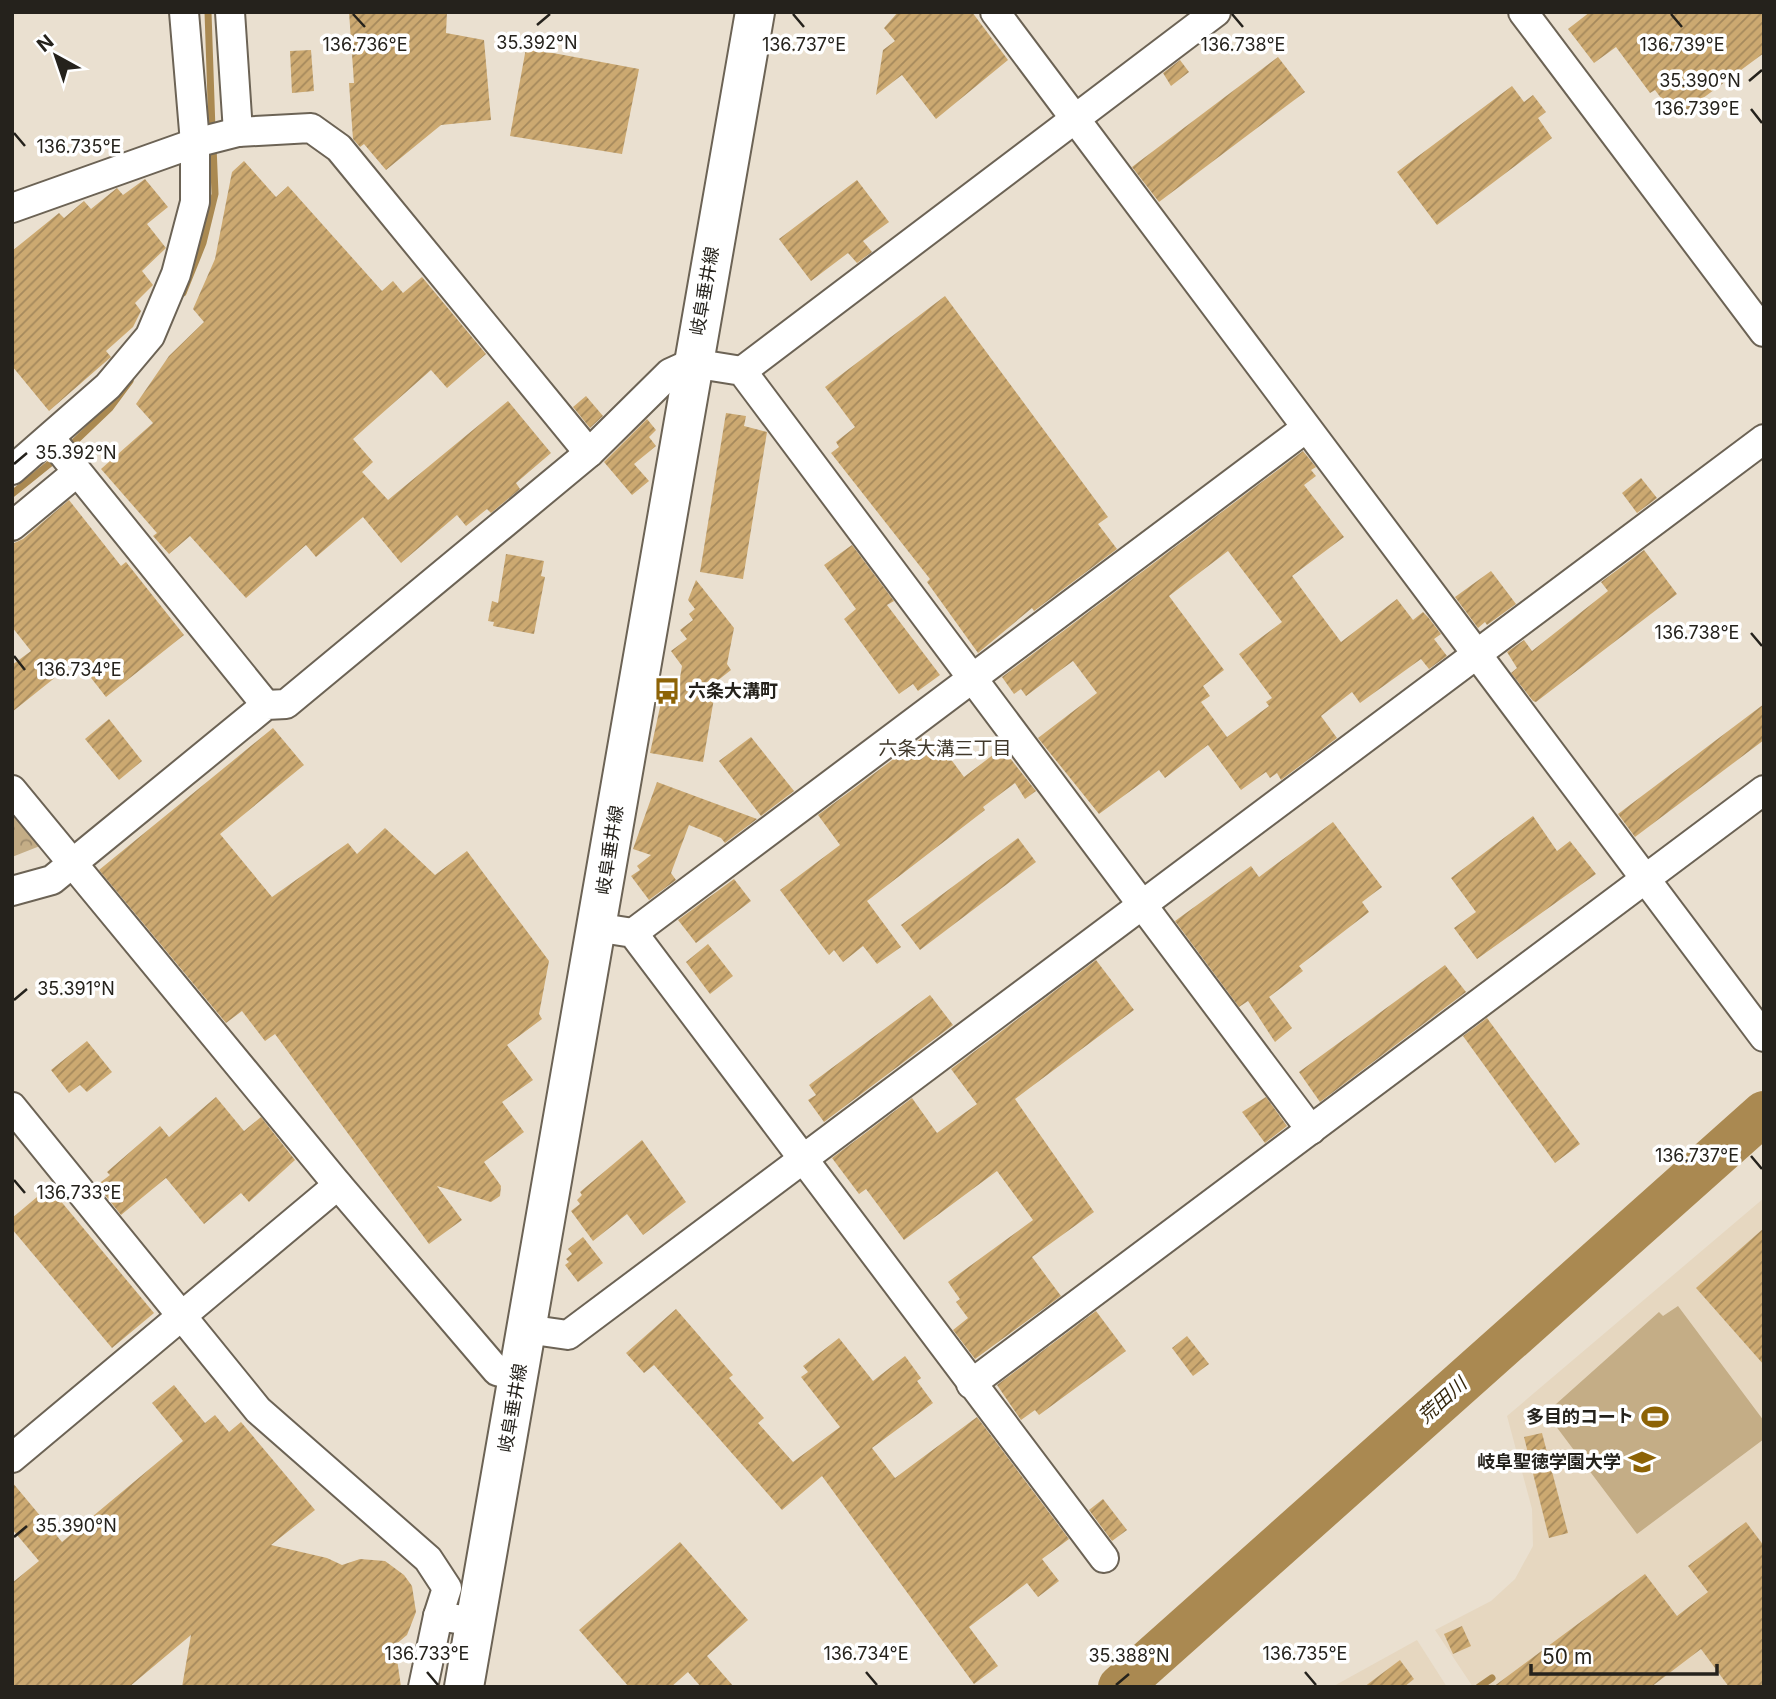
<svg xmlns="http://www.w3.org/2000/svg" width="1776" height="1699" viewBox="0 0 1776 1699" font-family="Inter,'Noto Sans JP',sans-serif">
  <defs>
    <pattern id="forest-crowns" width="20" height="18" patternUnits="userSpaceOnUse" patternTransform="scale(1.75)"><rect width="20" height="18" fill="#c4ad86"/><path d="M2 6a3 3 0 1 1 6 0M12 15a3 3 0 1 1 6 0" fill="none" stroke="#9f8c6d"/></pattern>
    <pattern id="building-hatch" width="6" height="6" patternUnits="userSpaceOnUse" patternTransform="scale(1.75)"><rect width="6" height="6" fill="#cca971"/><path d="M-1 1l2-2M0 6l6-6M5 7l2-2" fill="none" stroke="#a5895c"/></pattern>
  </defs>
  <rect width="100%" height="100%" fill="#eae0d0"/>
  <g fill="#e6d7c0">
    <polygon points="1764,1198 1764,1687 1473,1687 1435,1630 1491,1601 1515,1579 1533,1546 1532,1509 1507,1416"/>
    <polygon points="1417,1640 1447,1687 1332,1687"/>
  </g>
  <polygon fill="url(#forest-crowns)" points="12,803 45,844 12,857"/>
  <polygon fill="#c4ad86" points="1678,1306 1764,1421 1764,1439 1637,1534 1546,1413 1659,1312 1663,1316"/>
  <g fill="none" stroke-linecap="round" stroke-linejoin="round">
    <g stroke="#aa8951" stroke-width="7">
      <polyline points="208,12 212,130"/>
      <polyline points="183,293 203,243 215,194 213,146"/>
      <polyline points="67,449 110,408 130,381"/>
      <polyline points="12,494 58,457"/>
      <polyline points="1479,1687 1492,1678"/>
    </g>
    <polyline stroke="#aa8951" stroke-width="44" points="1120,1687 1764,1113"/>
  </g>
  <g fill="url(#building-hatch)" fill-rule="evenodd">
    <polygon points="349,12 447,12 446,33 484,40 491,120 441,125 386,170 364,144 360,147 353,139 349,83 354,83"/>
    <polygon points="898,12 972,12 1008,60 936,119 902,75 876,95 883,50 895,41 884,28"/>
    <polygon points="1590,12 1764,12 1764,53 1676,118 1655,90 1650,93 1616,47 1594,63 1568,29"/>
    <polygon points="526,48 639,69 622,154 510,136"/>
    <polygon points="311,50 314,91 292,93 290,51"/>
    <polygon points="1278,57 1305,92 1159,202 1132,167"/>
    <polygon points="1180,60 1189,72 1171,86 1163,73"/>
    <polygon points="1512,86 1524,102 1533,95 1546,112 1538,118 1552,138 1437,225 1397,172"/>
    <polygon points="244,161 276,197 288,186 382,291 393,281 403,293 422,277 486,354 447,388 431,370 353,439 373,462 362,472 388,500 508,401 551,453 516,483 520,489 491,513 487,509 466,526 457,515 401,563 363,517 316,557 306,545 246,598 190,536 169,554 153,536 157,533 101,469 153,423 136,404 169,356 204,322 193,309 215,259 232,172"/>
    <polygon points="145,179 168,207 147,224 166,248 142,271 153,285 135,303 141,311 133,327 106,351 111,357 49,411 12,366 12,251 59,213 64,218 84,201 91,209 117,188 123,195"/>
    <polygon points="857,180 889,222 863,241 872,252 857,263 848,253 811,281 779,239"/>
    <polygon points="945,296 1108,517 1098,524 1117,549 1034,611 1032,608 978,653 927,582 930,579 831,453 839,447 836,442 855,427 825,387"/>
    <polygon points="586,396 603,416 590,428 573,407"/>
    <polygon points="726,413 746,416 744,426 767,432 743,579 700,572"/>
    <polygon points="647,419 656,430 649,437 656,446 634,464 649,481 632,495 604,462"/>
    <path d="M1303,451L1316,467L1311,470L1316,476L1304,485L1344,537L1292,576L1341,642L1397,599L1413,620L1423,612L1428,617L1441,634L1434,639L1447,656L1429,669L1421,659L1360,703L1352,692L1321,716L1337,738L1281,780L1277,773L1270,778L1266,772L1241,790L1208,745L1165,778L1159,770L1099,814L1038,738L1097,693L1073,661L1026,696L1021,689L1014,694L1002,677ZM1228,551L1282,622L1239,654L1272,698L1266,702L1269,706L1227,737L1201,702L1210,696L1203,686L1224,670L1169,596Z"/>
    <polygon points="1641,478 1657,498 1637,513 1622,493"/>
    <polygon points="69,500 121,566 126,562 184,635 106,697 77,660 12,712 12,665 31,651 12,627 12,544 23,539"/>
    <polygon points="852,545 894,601 887,605 940,675 918,691 913,684 899,694 844,619 856,609 824,565"/>
    <polygon points="1644,550 1677,594 1536,702 1533,701 1511,673 1517,668 1507,652 1524,640 1532,651 1608,591 1601,582"/>
    <polygon points="506,554 544,561 541,576 545,577 534,634 493,626 494,622 488,621 492,601 498,603"/>
    <polygon points="1491,571 1516,604 1487,625 1485,622 1478,628 1455,597"/>
    <polygon points="696,580 734,628 727,664 731,670 717,681 703,762 650,753 662,698 676,701 682,666 671,651 687,639 680,630 693,620 689,614 695,609 688,600"/>
    <polygon points="1764,704 1764,740 1635,837 1618,814"/>
    <polygon points="109,719 142,761 119,780 85,739"/>
    <polygon points="273,728 304,765 220,834 272,897 348,843 357,854 385,828 435,875 467,851 549,961 539,1014 542,1019 507,1045 533,1080 502,1102 524,1132 484,1162 501,1186 500,1196 491,1202 437,1186 462,1220 429,1244 275,1034 265,1041 242,1011 226,1023 99,870"/>
    <polygon points="751,737 794,791 761,816 719,761"/>
    <polygon points="922,738 928,745 936,739 964,777 1002,748 1036,791 1025,799 1015,783 983,807 985,810 867,901 901,947 877,964 863,946 843,962 834,950 829,955 780,890 840,845 818,815"/>
    <polygon points="657,782 757,819 725,843 721,838 689,825 671,873 676,880 649,900 631,876 640,870 637,866 651,855 633,849"/>
    <polygon points="1533,816 1557,851 1570,841 1596,874 1477,959 1454,928 1476,912 1451,878"/>
    <polygon points="1333,822 1382,887 1362,902 1369,912 1299,966 1303,971 1269,997 1292,1028 1275,1042 1248,1001 1239,1007 1175,921 1251,866 1259,877"/>
    <polygon points="1018,838 1036,862 920,950 901,925"/>
    <polygon points="734,879 751,901 696,943 678,920"/>
    <polygon points="708,944 733,976 710,994 686,962"/>
    <polygon points="1096,960 1134,1010 1015,1099 1094,1212 1032,1257 1061,1296 975,1359 953,1330 968,1318 956,1302 960,1299 948,1282 1033,1220 997,1171 904,1240 866,1189 859,1194 832,1158 912,1098 937,1133 977,1104 951,1069"/>
    <polygon points="1445,965 1466,992 1320,1102 1299,1072"/>
    <polygon points="930,995 953,1025 824,1122 808,1100 816,1095 809,1085"/>
    <polygon points="1487,1018 1580,1144 1555,1163 1463,1036"/>
    <polygon points="87,1041 112,1072 87,1092 80,1085 69,1093 51,1070"/>
    <polygon points="216,1097 244,1131 261,1117 295,1160 249,1202 241,1193 204,1224 166,1178 121,1215 97,1185 110,1175 107,1172 160,1126 169,1137"/>
    <polygon points="1266,1097 1287,1126 1265,1143 1242,1112"/>
    <polygon points="642,1140 686,1202 643,1235 627,1214 593,1241 571,1211 580,1204 577,1200 582,1195 580,1192"/>
    <polygon points="49,1187 154,1313 112,1348 12,1229 12,1218"/>
    <polygon points="1764,1228 1764,1365 1696,1288"/>
    <polygon points="583,1237 603,1263 578,1282 565,1265 569,1262 566,1259 572,1254 568,1249"/>
    <polygon points="676,1309 733,1375 729,1378 764,1418 758,1423 793,1462 840,1427 801,1377 808,1372 803,1366 839,1338 873,1381 905,1356 921,1378 917,1381 933,1403 872,1448 895,1478 977,1417 1069,1539 1042,1559 1059,1581 1038,1597 1027,1583 969,1627 998,1666 974,1684 822,1476 782,1510 654,1365 644,1373 626,1353"/>
    <polygon points="1096,1311 1126,1351 1039,1415 1035,1410 1021,1420 997,1385"/>
    <polygon points="1187,1336 1209,1364 1193,1376 1172,1348"/>
    <polygon points="174,1385 205,1423 215,1415 229,1432 241,1422 315,1510 271,1545 327,1558 342,1565 360,1559 385,1561 404,1575 412,1586 416,1612 407,1635 395,1645 401,1687 182,1687 191,1635 129,1687 12,1687 12,1583 39,1561 12,1529 12,1482 62,1542 183,1441 152,1403"/>
    <polygon points="1542,1433 1568,1533 1549,1538 1524,1437"/>
    <polygon points="1103,1499 1127,1530 1112,1541 1089,1510"/>
    <polygon points="1746,1522 1764,1546 1764,1687 1729,1687 1701,1649 1651,1687 1493,1687 1645,1574 1677,1616 1708,1592 1688,1566"/>
    <polygon points="680,1542 748,1620 707,1656 734,1687 701,1687 688,1672 671,1687 629,1687 579,1630"/>
    <polygon points="1462,1626 1471,1646 1453,1654 1444,1634"/>
    <polygon points="1400,1660 1414,1679 1404,1687 1364,1687"/>
  </g>
  <g fill="none" stroke-linecap="round" stroke-linejoin="round">
    <defs>
      <g id="street">
        <polyline points="230,12 238,132"/>
        <polyline points="995,12 1764,1037"/>
        <polyline points="1523,12 1764,332"/>
        <polyline points="12,208 195,143 238,132 311,128 339,148 589,453"/>
        <polyline points="742,371 1216,12"/>
        <polyline points="51,439 266,705"/>
        <polyline points="12,470 108,386 150,336 176,274 195,202 195,143 184,12"/>
        <polyline points="12,526 76,473"/>
        <polyline points="12,790 338,1185 497,1371 518,1377"/>
        <polyline points="12,891 52,880 266,705 286,704 589,453 670,373 692,363 742,371 1311,1130"/>
        <polyline points="614,930 633,933 1104,1558"/>
        <polyline points="633,933 1306,428"/>
        <polyline points="12,1107 258,1410 428,1559 447,1588 438,1616"/>
        <polyline points="526,1329 568,1335 1764,439"/>
        <polyline points="971,1384 1764,790"/>
        <polyline points="12,1458 338,1185"/>
        <polyline points="423,1687 438,1616 457,1619"/>
      </g>
      <polyline id="primary" points="464,1687 755,12"/>
    </defs>
    <use href="#street" stroke="#6c6355" stroke-width="32"/>
    <use href="#primary" stroke="#6c6355" stroke-width="42"/>
    <use href="#street" stroke="#fff" stroke-width="28"/>
    <use href="#primary" stroke="#fff" stroke-width="38"/>
  </g>
  <path fill="none" stroke="#25221c" stroke-width="2.5" d="M353,14L365,27M793,14L804,27M1232,14L1243,27M1671,14L1682,27M537,25L550,14M1749,81L1762,70M1751,109L1762,123M14,133L25,146M14,464L27,453M1751,633L1762,646M14,656L25,670M14,1000L27,989M1751,1156L1762,1169M14,1180L25,1193M14,1537L27,1526M427,1672L438,1685M866,1672L877,1685M1305,1672L1316,1685M1116,1685L1129,1674"/>
  <defs>
    <symbol id="bus-bare" viewBox="-9 -9 18 18"><path d="M-5-6H5V4H4V6H2V4H-2V6H-4V4H-5ZM-3.5-4V0h7V-4ZM-3.5 1.2v1.5H-2V1.2ZM2 1.2v1.5H3.5V1.2Z" fill="#8d6306" stroke="#fff" stroke-width="2.5" paint-order="stroke"/></symbol>
    <symbol id="stadium-bare" viewBox="-9 -9 18 18"><path d="M0-5a6.5 5 0 1 0 0 10a6.5 5 0 1 0 0-10ZM-3.5-1.8h7v3.6h-7Z" fill="#8d6306" stroke="#fff" stroke-width="2.5" paint-order="stroke"/></symbol>
    <symbol id="university-bare" viewBox="-9 -9 18 18"><path d="M0-5L7-2L0 1L-7-2ZM-4 1L0 2.5L4 1V4Q0 6-4 4Z" fill="#8d6306" stroke="#fff" stroke-width="2.5" paint-order="stroke"/></symbol>
  </defs>
  <g fill-rule="evenodd">
    <use href="#bus-bare" x="648" y="672" width="38" height="38"/>
    <use href="#stadium-bare" x="1636" y="1398" width="38" height="38"/>
    <use href="#university-bare" x="1623" y="1443" width="38" height="38"/>
  </g>
  <g text-anchor="middle" stroke-width="7" stroke-linejoin="round" paint-order="stroke">
    <g font-size="18" fill="#25221c" stroke="#fff">
      <text transform="translate(705 291) rotate(-80)" y="6">岐阜垂井線</text>
      <text transform="translate(610 850) rotate(-81)" y="6">岐阜垂井線</text>
      <text transform="translate(513 1408) rotate(-80)" y="6">岐阜垂井線</text>
    </g>
    <g font-size="18" font-weight="bold" fill="#25221c" stroke="#fff" text-anchor="end">
      <text x="688" y="697" text-anchor="start">六条大溝町</text>
      <text x="1634" y="1423">多目的コート</text>
      <text x="1621" y="1468">岐阜聖徳学園大学</text>
    </g>
    <g font-size="19" fill="#40382b" stroke="#fff">
      <text x="945" y="755">六条大溝三丁目</text>
    </g>
    <g font-size="19" font-style="italic" fill="#36270d" stroke="#fff">
      <text transform="translate(1442 1400) rotate(-42)" y="7">荒田川</text>
    </g>
  </g>
  <g font-size="18" text-anchor="middle" fill="#25221c" stroke="#fff" stroke-width="7" stroke-linejoin="round" paint-order="stroke">
    <text x="537" y="49">35.392°N</text>
    <text x="365" y="51">136.736°E</text>
    <text x="804" y="51">136.737°E</text>
    <text x="1243" y="51">136.738°E</text>
    <text x="1682" y="51">136.739°E</text>
    <text x="1700" y="87">35.390°N</text>
    <text x="1697" y="115">136.739°E</text>
    <text x="79" y="153">136.735°E</text>
    <text x="76" y="459">35.392°N</text>
    <text x="1697" y="639">136.738°E</text>
    <text x="79" y="676">136.734°E</text>
    <text x="76" y="995">35.391°N</text>
    <text x="1697" y="1162">136.737°E</text>
    <text x="79" y="1199">136.733°E</text>
    <text x="76" y="1532">35.390°N</text>
    <text x="427" y="1660">136.733°E</text>
    <text x="866" y="1660">136.734°E</text>
    <text x="1305" y="1660">136.735°E</text>
    <text x="1129" y="1662">35.388°N</text>
  </g>
  <rect width="1776" height="1699" fill="none" stroke="#25221c" stroke-width="28"/>
  <g transform="translate(56 56) rotate(320)" stroke="#ffffff" stroke-width="5" paint-order="stroke">
  <path d="M0-5L12 26L0 18L-12 26Z" fill="#25221c"/>
  <text y="-10" font-size="19" font-weight="bold" text-anchor="middle" fill="#25221c">N</text>
  </g>
  <path d="M1531 1664v10h186v-10" fill="none" stroke="#25221c" stroke-width="3.5"/>
  <text x="1542" y="1664" font-size="21" fill="#25221c" stroke="#ffffff" stroke-width="5" paint-order="stroke">50 m</text>
</svg>
